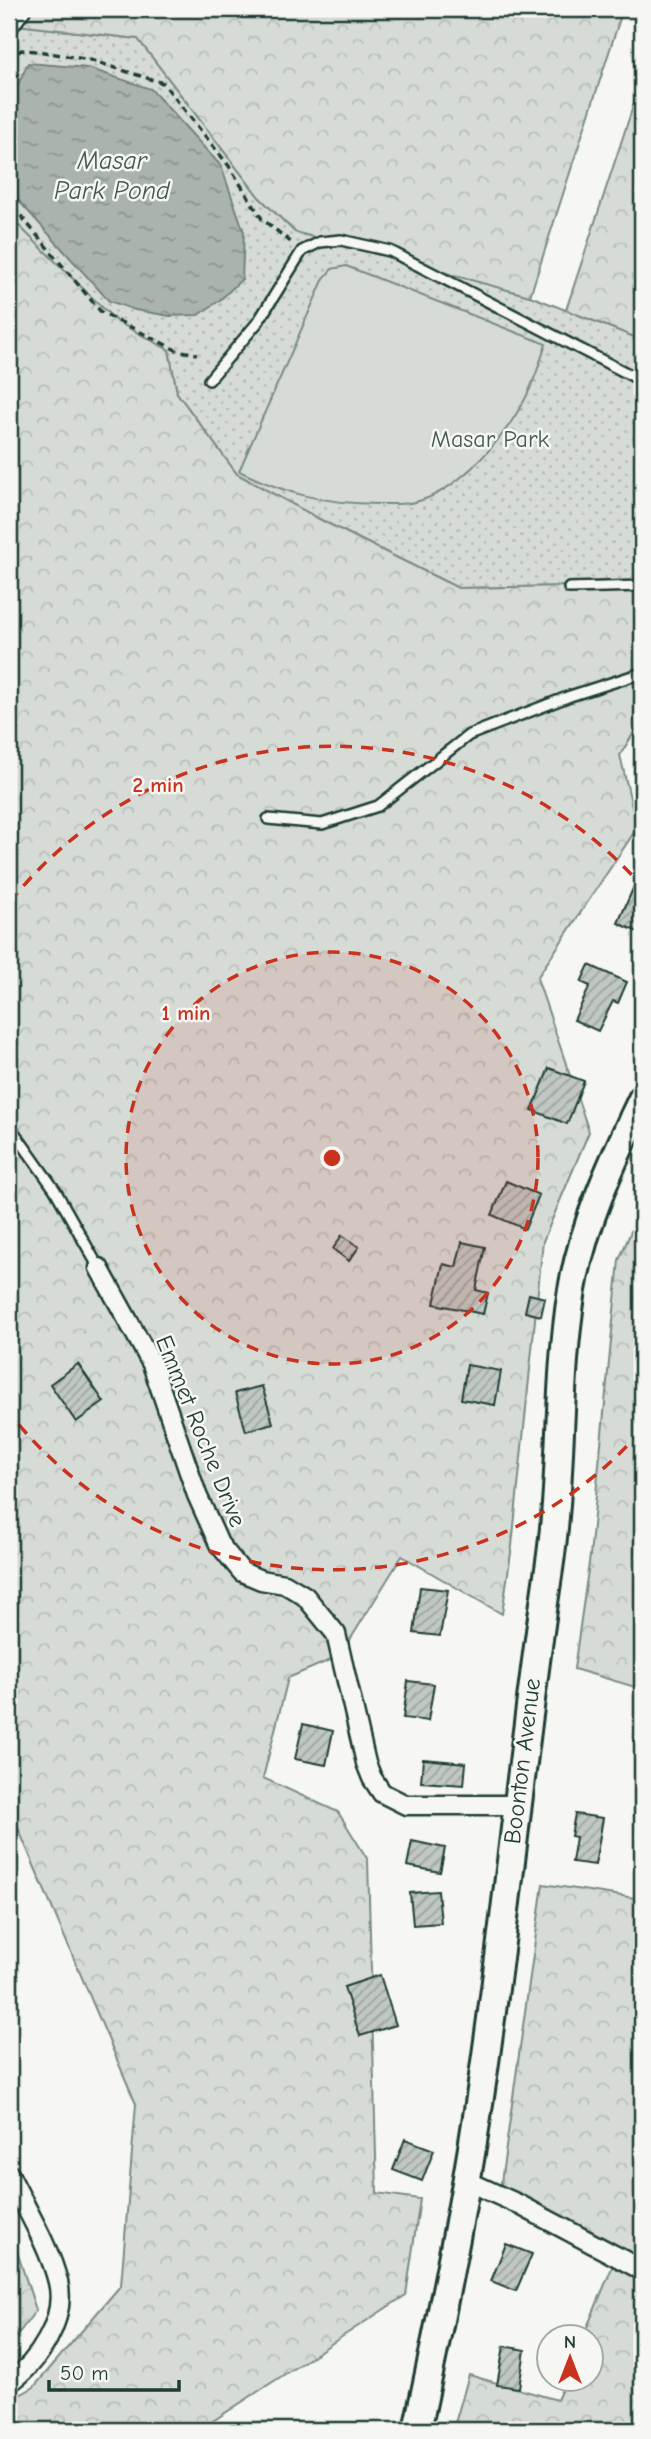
<svg xmlns="http://www.w3.org/2000/svg" width="651" height="2439" viewBox="0 0 651 2439" font-family="'Comic Neue',sans-serif">
  <defs>
    <pattern id="grass-dots" width="8" height="8" patternUnits="userSpaceOnUse" patternTransform="scale(1.75)"><rect width="8" height="8" fill="#d6dbd6"/><path d="M2 2h.1M6 6h.1" fill="none" stroke="#b7bdb8" stroke-width="1.8" stroke-linecap="round"/></pattern>
    <pattern id="forest-crowns" width="20" height="18" patternUnits="userSpaceOnUse" patternTransform="scale(1.75)"><rect width="20" height="18" fill="#d6dbd6"/><path d="M2 6a3 3 0 1 1 6 0M12 15a3 3 0 1 1 6 0" fill="none" stroke="#b7bdb8"/></pattern>
    <pattern id="water-ripples" width="26" height="14" patternUnits="userSpaceOnUse" patternTransform="scale(1.75)"><rect width="26" height="14" fill="#aab3ae"/><path d="M2 4q2-2 4 0t4 0M15 11q2-2 4 0t4 0" fill="none" stroke="#8a938e"/></pattern>
    <pattern id="building-hatch" width="6" height="6" patternUnits="userSpaceOnUse" patternTransform="scale(1.75)"><rect width="6" height="6" fill="#c1c8c3"/><path d="M-1 1l2-2M0 6l6-6M5 7l2-2" fill="none" stroke="#9ca49f"/></pattern>
  </defs>
  <rect width="100%" height="100%" fill="#f6f6f2"/>
  <filter id="ink" filterUnits="userSpaceOnUse"><feTurbulence type="fractalNoise" baseFrequency=".0143" numOctaves="2"/><feDisplacementMap in="SourceGraphic" scale="14" xChannelSelector="R" yChannelSelector="G"/><feConvolveMatrix kernelMatrix="1 2 1 2 8 2 1 2 1" color-interpolation-filters="sRGB"/></filter>
  <g filter="url(#ink)">
    <polygon fill="url(#grass-dots)" stroke="#7a8c85" stroke-width="2" points="17,25 138,39 259,197 295,232 530,296 642,340 642,585 458,588 323,521 237,474 177,393 169,350 116,321 19,226 9,207 9,38"/>
    <g fill="url(#forest-crowns)" stroke="#7a8c85" stroke-width="2">
      <polygon points="9,9 623,9 530,296 295,232 259,197 138,39 17,25 9,38"/>
      <polygon points="642,79 642,340 566,310"/>
      <polygon points="9,207 19,226 116,321 169,350 177,393 237,474 323,521 458,588 642,585 642,720 620,755 637,828 537,978 589,1132 543,1241 512,1546 502,1614 402,1556 340,1656 288,1678 263,1778 338,1812 368,1860 377,2193 420,2199 406,2295 199,2430 9,2430 9,2401 34,2387 121,2285 136,2104 9,1807"/>
      <polygon points="642,1205 642,1689 574,1669 590,1556 619,1260"/>
      <polygon points="543,1884 642,1899 642,2430 453,2430 469,2375 557,2400 566,2380 592,2380 592,2338 583,2337 616,2258 498,2204"/>
      <polygon points="9,2227 36,2310 9,2346"/>
    </g>
    <path fill="#d6dbd6" stroke="#7a8c85" stroke-width="2" d="M346,266L546,344C539,365 532,389 520,408C500,442 462,485 425,499C410,505 394,504 378,504C323,503 289,495 239,471L324,278L332,269Z"/>
    <polygon fill="url(#water-ripples)" stroke="#72847d" stroke-width="2" points="28,63 88,68 151,89 221,166 244,232 242,279 219,301 198,315 170,316 135,310 109,301 18,200 9,164 9,104"/>
    <g fill="url(#building-hatch)" stroke="#1f3d34" stroke-width="2">
      <polygon points="642,868 642,934 618,923"/>
      <polygon points="589,965 627,982 618,1003 613,1001 598,1031 574,1020 590,986 581,982"/>
      <polygon points="549,1068 584,1081 567,1124 532,1110"/>
      <polygon points="506,1181 539,1195 525,1229 492,1215"/>
      <polygon points="342,1235 359,1247 349,1261 333,1249"/>
      <polygon points="462,1242 485,1247 476,1290 488,1293 483,1314 434,1304 443,1264 456,1267"/>
      <polygon points="529,1294 545,1298 541,1316 525,1312"/>
      <polygon points="78,1364 104,1402 76,1422 50,1384"/>
      <polygon points="467,1365 501,1371 495,1405 461,1399"/>
      <polygon points="262,1386 273,1423 246,1431 235,1393"/>
      <polygon points="420,1587 448,1590 440,1636 414,1633"/>
      <polygon points="408,1681 434,1684 428,1721 403,1718"/>
      <polygon points="303,1724 333,1731 326,1765 295,1759"/>
      <polygon points="423,1759 466,1763 464,1785 421,1782"/>
      <polygon points="575,1814 603,1818 595,1865 572,1862 576,1837 571,1836"/>
      <polygon points="412,1841 445,1848 440,1872 407,1866"/>
      <polygon points="438,1891 441,1923 413,1925 410,1893"/>
      <polygon points="380,1975 396,2025 360,2036 344,1987"/>
      <polygon points="405,2139 434,2150 422,2181 393,2170"/>
      <polygon points="506,2244 532,2254 516,2291 491,2281"/>
      <polygon points="504,2346 525,2350 519,2388 497,2385"/>
    </g>
    <g fill="none" stroke-linecap="round" stroke-linejoin="round">
      <defs>
        <g id="lane">
          <polyline points="209,380 258,322 302,251 320,242 341,240 390,251 642,381"/>
          <polyline points="569,588 642,586"/>
          <polyline points="268,819 322,824 378,806 469,735 570,696 642,673"/>
          <polyline points="9,1125 55,1190 99,1268"/>
        </g>
        <g id="street">
          <polyline points="9,25 21,9"/>
          <polyline points="99,1268 152,1364 197,1495 219,1544 242,1572 261,1580 285,1584 305,1596 336,1634 366,1763 372,1778 382,1793 406,1805 516,1805"/>
          <path d="M9,2174C24,2205 50,2248 58,2282C67,2319 38,2363 9,2383"/>
          <polyline points="467,2181 518,2204 642,2270"/>
        </g>
        <path id="primary" d="M417,2430C439,2328 460,2226 476,2123C505,1939 521,1753 549,1569C563,1476 557,1382 572,1290C583,1224 613,1160 642,1099"/>
      </defs>
      <use href="#lane" stroke="#1f3d34" stroke-width="14"/>
      <use href="#street" stroke="#1f3d34" stroke-width="23"/>
      <use href="#primary" stroke="#1f3d34" stroke-width="32"/>
      <g stroke="#1f3d34" stroke-width="3.5" stroke-dasharray="7 5" stroke-linecap="butt">
        <polyline points="9,60 21,50 38,51 90,60 163,83 229,166 262,219 292,243"/>
        <polyline points="9,195 16,210 101,312 176,350 197,354"/>
      </g>
      <use href="#lane" stroke="#f6f6f2" stroke-width="9"/>
      <use href="#street" stroke="#f6f6f2" stroke-width="18"/>
      <use href="#primary" stroke="#f6f6f2" stroke-width="26"/>
    </g>
  </g>
  <circle cx="332" cy="1158" r="206" fill="#c8321e" fill-opacity=".12"/>
  <g fill="none" stroke="#c8321e" stroke-width="3.5" stroke-dasharray="12 9">
    <circle cx="332" cy="1158" r="206"/>
    <path d="M641 1431A412 412 0 0 1 10 1414M10 902A412 412 0 0 1 641 885"/>
  </g>
  <g text-anchor="middle" stroke-width="5" stroke-linejoin="round" paint-order="stroke">
    <g font-size="24" fill="#445d54" stroke="#f6f6f2">
      <text x="490" y="447">Masar Park</text>
    </g>
    <g font-size="24" fill="#1f3d34" stroke="#f6f6f2">
      <text transform="translate(201 1431) rotate(68)" y="8">Emmet Roche Drive</text>
      <text transform="translate(522 1761) rotate(-83)" y="8">Boonton Avenue</text>
    </g>
    <g font-size="26" font-style="italic" fill="#425a52" stroke="#f6f6f2">
      <text x="112" y="169">Masar<tspan x="112" dy="30">Park Pond</tspan></text>
    </g>
  </g>
  <circle cx="332" cy="1158" r="10" fill="#c8321e" stroke="#f6f6f2" stroke-width="3.5"/>
  <g font-size="21" text-anchor="middle" font-weight="bold" fill="#c8321e" stroke="#f6f6f2" stroke-width="5" stroke-linejoin="round" paint-order="stroke">
    <text x="158" y="792">2 min</text>
    <text x="186" y="1020">1 min</text>
  </g>
  <rect width="651" height="2439" fill="none" stroke="#f6f6f2" stroke-width="35"/>
  <rect x="18" y="18" width="616" height="2404" fill="none" stroke="#1f3d34" stroke-width="2.5" filter="url(#ink)"/>
  <g transform="translate(570 2358)"><circle r="33" fill="#f6f6f2" stroke="#a0aca6" stroke-width="2"/>
  <path d="M0-5L12 26L0 18L-12 26Z" fill="#c8321e"/>
  <text y="-10" font-size="19" font-weight="bold" text-anchor="middle" fill="#1f3d34">N</text>
  </g>
  <path d="M49 2380v10h130v-10" fill="none" stroke="#1f3d34" stroke-width="3.5"/>
  <text x="60" y="2380" font-size="21" fill="#1f3d34" stroke="#f6f6f2" stroke-width="5" paint-order="stroke">50 m</text>
</svg>
